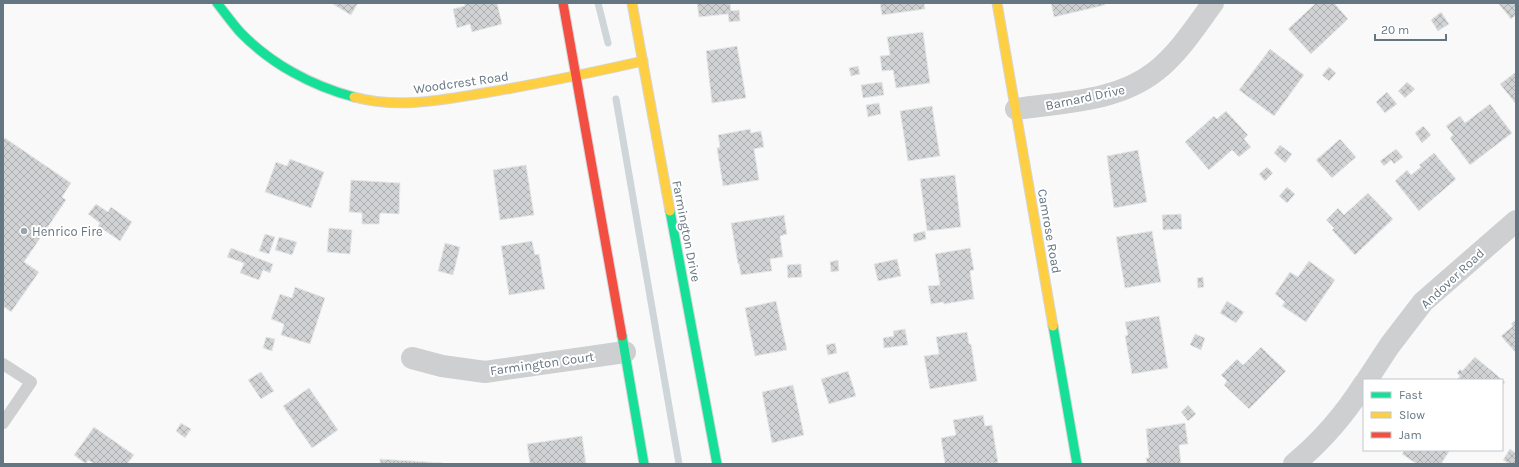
<svg xmlns="http://www.w3.org/2000/svg" width="1519" height="467" viewBox="0 0 1519 467" font-family="Karla,sans-serif">
  <defs>
    <pattern id="building-cross-hatch" width="8" height="8" patternUnits="userSpaceOnUse"><rect width="8" height="8" fill="#d0d2d3"/><path d="M0 0l8 8M0 8l8-8" fill="none" stroke="#acafb1"/></pattern>
  </defs>
  <rect width="100%" height="100%" fill="#f9f9f9"/>
  <g fill="none" stroke-linecap="round" stroke-linejoin="round">
    <g stroke="#ced6d9" stroke-width="7">
      <polyline points="598,3 608,43"/>
      <polyline points="616,99 679,464"/>
    </g>
  </g>
  <g fill="url(#building-cross-hatch)" stroke="#e8e8e8">
    <polygon points="331,3 358,3 351,15"/>
    <polygon points="464,3 497,3 502,24 472,32 470,24 457,28 453,9 465,6"/>
    <polygon points="697,3 730,3 731,11 739,10 740,21 729,22 728,14 699,17"/>
    <polygon points="880,3 924,3 925,9 882,15"/>
    <polygon points="1051,3 1105,3 1105,5 1054,17"/>
    <polygon points="1316,3 1334,3 1348,19 1311,54 1288,29"/>
    <polygon points="1498,3 1514,3 1516,5 1516,15 1511,19"/>
    <polygon points="1441,12 1449,24 1438,31 1431,20"/>
    <polygon points="923,32 930,83 896,88 893,70 882,71 880,56 890,55 887,37"/>
    <polygon points="737,46 746,98 712,103 706,51"/>
    <polygon points="1270,49 1304,75 1274,116 1239,90"/>
    <polygon points="858,66 860,74 851,76 849,68"/>
    <polygon points="1329,67 1336,73 1329,81 1322,75"/>
    <polygon points="1516,72 1516,104 1500,84"/>
    <polygon points="882,82 884,95 863,98 861,85"/>
    <polygon points="1407,82 1415,89 1405,98 1398,91"/>
    <polygon points="1387,92 1397,104 1385,113 1376,102"/>
    <polygon points="879,103 881,114 868,117 866,105"/>
    <polygon points="1490,104 1512,133 1470,165 1450,138 1453,135 1446,126 1460,116 1465,123"/>
    <polygon points="932,106 940,156 908,161 900,111"/>
    <polygon points="1226,111 1248,135 1244,139 1251,147 1239,157 1232,150 1209,170 1185,142 1214,116 1217,119"/>
    <polygon points="1423,126 1431,135 1422,143 1415,133"/>
    <polygon points="750,129 751,133 761,131 764,147 754,149 759,180 723,186 717,148 720,147 718,135"/>
    <polygon points="5,138 71,183 62,197 66,200 24,262 39,272 11,312 3,306 3,141"/>
    <polygon points="1340,139 1356,157 1332,178 1316,160"/>
    <polygon points="1280,145 1292,154 1285,163 1274,153"/>
    <polygon points="1396,149 1403,157 1394,164 1391,160 1384,166 1380,161"/>
    <polygon points="1138,150 1147,202 1114,208 1107,156"/>
    <polygon points="1434,153 1456,179 1419,211 1395,181 1407,170 1411,175 1421,167 1419,165"/>
    <polygon points="290,159 324,172 311,208 265,192 276,162 287,166"/>
    <polygon points="526,165 534,215 500,220 493,170"/>
    <polygon points="1267,167 1273,173 1265,181 1259,174"/>
    <polygon points="955,175 961,227 927,231 920,179"/>
    <polygon points="351,180 400,183 399,214 380,213 379,224 362,224 362,213 349,212"/>
    <polygon points="1287,187 1295,194 1287,203 1279,196"/>
    <polygon points="1368,193 1393,219 1355,255 1332,230 1334,228 1326,220 1338,208 1344,215"/>
    <polygon points="96,204 108,212 111,207 132,222 120,241 98,226 100,223 88,214"/>
    <polygon points="1181,214 1182,229 1163,230 1162,215"/>
    <polygon points="784,215 787,234 780,236 783,257 770,259 772,271 741,275 739,264 738,264 731,223"/>
    <polygon points="329,228 352,230 350,254 327,252"/>
    <polygon points="925,231 926,239 914,242 913,234"/>
    <polygon points="1152,231 1161,282 1125,288 1116,237"/>
    <polygon points="265,234 275,237 269,254 259,251"/>
    <polygon points="279,237 297,242 292,255 275,250"/>
    <polygon points="532,241 535,255 539,254 545,289 509,295 501,246"/>
    <polygon points="445,243 460,247 453,275 438,271"/>
    <polygon points="231,248 273,264 270,273 263,270 259,280 240,273 244,263 227,257"/>
    <polygon points="970,248 974,270 970,271 974,299 944,304 943,302 931,304 928,286 940,285 935,254"/>
    <polygon points="897,259 901,276 878,281 874,264"/>
    <polygon points="838,260 839,271 831,272 830,262"/>
    <polygon points="1309,261 1335,280 1306,322 1282,306 1285,302 1275,294 1290,272 1298,277"/>
    <polygon points="801,264 802,277 788,278 787,265"/>
    <polygon points="1203,277 1204,287 1198,288 1197,278"/>
    <polygon points="295,287 325,298 310,344 281,335 284,324 271,319 280,294 292,298"/>
    <polygon points="776,301 787,350 755,356 745,308"/>
    <polygon points="1227,301 1244,312 1236,323 1220,313"/>
    <polygon points="1159,316 1168,368 1132,374 1125,336 1128,335 1125,322"/>
    <polygon points="1516,320 1516,353 1501,336 1513,326 1511,324"/>
    <polygon points="905,329 908,345 884,348 883,338 894,336 893,331"/>
    <polygon points="967,332 969,344 971,344 977,381 930,389 924,356 939,354 936,337"/>
    <polygon points="1195,334 1205,338 1201,350 1190,345"/>
    <polygon points="266,337 275,339 272,351 263,348"/>
    <polygon points="835,343 837,353 828,355 826,345"/>
    <polygon points="1261,347 1286,371 1249,409 1224,385 1227,381 1221,375 1237,359 1243,365"/>
    <polygon points="1475,357 1505,382 1502,386 1502,380 1457,380 1460,376 1457,373 1460,369 1462,371"/>
    <polygon points="848,371 856,396 829,404 821,379"/>
    <polygon points="261,372 274,391 261,399 248,380"/>
    <polygon points="793,385 804,435 772,443 762,392"/>
    <polygon points="309,388 338,430 312,448 283,406"/>
    <polygon points="1188,405 1196,414 1188,421 1181,412"/>
    <polygon points="983,415 985,426 992,425 998,463 945,464 941,438 956,435 953,420"/>
    <polygon points="181,423 191,429 185,438 176,431"/>
    <polygon points="1185,423 1188,444 1179,445 1181,464 1147,464 1146,458 1149,458 1146,429"/>
    <polygon points="94,427 134,455 127,464 94,464 88,460 86,464 74,455"/>
    <polygon points="582,436 586,464 530,464 527,444"/>
    <polygon points="1510,449 1516,453 1516,464 1510,464 1503,460"/>
    <polygon points="1405,450 1450,450 1441,464 1417,464 1402,454"/>
    <polygon points="380,459 443,463 443,464 380,464"/>
  </g>
  <g fill="none" stroke-linecap="round" stroke-linejoin="round">
    <defs>
      <g id="fast">
        <path d="M217,3C225,13 232,23 240,32C271,64 312,86 354,97"/>
        <polyline points="670,211 717,464"/>
        <polyline points="1053,326 1077,464"/>
        <polyline points="622,336 644,464"/>
      </g>
      <g id="slow">
        <polyline points="632,3 670,211"/>
        <polyline points="997,3 1053,326"/>
        <path d="M354,97C398,109 441,100 484,93C538,84 590,73 643,61"/>
      </g>
      <polyline id="jam" points="563,3 622,336"/>
    </defs>
    <use href="#fast" stroke="#d5d6d7" stroke-width="11"/>
    <use href="#slow" stroke="#d5d6d7" stroke-width="11"/>
    <use href="#jam" stroke="#d5d6d7" stroke-width="11"/>
    <polyline stroke="#cecfd0" stroke-width="12" points="3,364 31,382 3,423"/>
    <g stroke="#cecfd0" stroke-width="22">
      <path d="M1016,109C1063,102 1117,102 1156,71C1179,53 1196,26 1213,3"/>
      <polyline points="412,358 442,366 485,372 625,352"/>
      <polyline points="1367,380 1390,345 1423,302 1516,221"/>
      <path d="M1294,464C1322,441 1345,414 1364,384"/>
    </g>
    <use href="#fast" stroke="#16e098" stroke-width="9"/>
    <use href="#slow" stroke="#ffcf43" stroke-width="9"/>
    <use href="#jam" stroke="#f24e42" stroke-width="9"/>
  </g>
  <circle fill="#99a4ac" stroke="#fff" stroke-width="1.5" cx="24" cy="231" r="4"/>
  <g text-anchor="middle" stroke-width="4" stroke-linejoin="round" paint-order="stroke">
    <g font-size="13" fill="#657683" stroke="#fff">
      <text transform="translate(461 82) rotate(-8)" y="5">Woodcrest Road</text>
      <text transform="translate(1085 97) rotate(-12)" y="5">Barnard Drive</text>
      <text transform="translate(687 231) rotate(79)" y="5">Farmington Drive</text>
      <text transform="translate(1050 231) rotate(80)" y="5">Camrose Road</text>
      <text transform="translate(1452 278) rotate(-43)" y="5">Andover Road</text>
      <text transform="translate(542 363) rotate(-8)" y="5">Farmington Court</text>
    </g>
    <g font-size="13" fill="#657683" stroke="#fff" text-anchor="start">
      <text x="32" y="236">Henrico Fire</text>
    </g>
  </g>
  <rect width="1519" height="467" fill="none" stroke="#657683" stroke-width="8"/>
  <rect x="1363" y="379" width="140" height="72" fill="#ffffff" stroke="#c1c8cd"/>
  <rect x="1371" y="392" width="20" height="6" fill="#16e098" stroke="#c1c8cd"/>
  <text x="1399" y="399" font-size="12" fill="#657683">Fast</text>
  <rect x="1371" y="412" width="20" height="6" fill="#ffcf43" stroke="#c1c8cd"/>
  <text x="1399" y="419" font-size="12" fill="#657683">Slow</text>
  <rect x="1371" y="432" width="20" height="6" fill="#f24e42" stroke="#c1c8cd"/>
  <text x="1399" y="439" font-size="12" fill="#657683">Jam</text>
  <path d="M1375 34v6h71v-6" fill="none" stroke="#657683" stroke-width="2"/>
  <text x="1381" y="34" font-size="12" fill="#657683" stroke="#ffffff" stroke-width="3" paint-order="stroke">20 m</text>
</svg>
